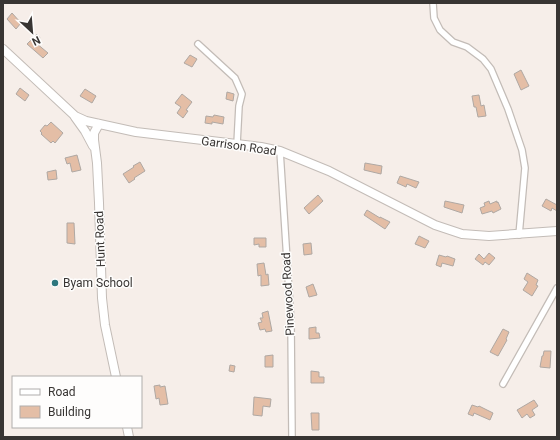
<svg xmlns="http://www.w3.org/2000/svg" width="560" height="440" viewBox="0 0 560 440" font-family="Roboto,sans-serif">
  <rect width="100%" height="100%" fill="#f6eee9"/>
  <g fill="#e4bea6" stroke="#afa8a3">
    <polygon points="12,13 21,23 16,29 7,19"/>
    <polygon points="37,34 40,38 36,43 48,53 43,58 27,44"/>
    <polygon points="190,55 197,59 192,67 184,63"/>
    <polygon points="521,70 529,86 521,90 514,74"/>
    <polygon points="20,88 29,95 25,101 16,94"/>
    <polygon points="85,89 96,96 92,103 80,96"/>
    <polygon points="227,92 234,94 233,101 226,99"/>
    <polygon points="182,94 192,102 186,110 188,111 183,118 177,113 181,107 175,103"/>
    <polygon points="479,95 481,106 484,105 486,116 478,117 476,107 474,107 472,96"/>
    <polygon points="214,115 224,117 223,124 212,122 212,124 205,123 206,116 213,117"/>
    <polygon points="51,122 63,133 55,143 53,141 51,143 41,134 42,133 40,131 45,125 47,126"/>
    <polygon points="77,155 81,170 72,172 70,163 67,164 65,158"/>
    <polygon points="140,162 145,171 134,178 135,179 129,183 123,174 134,167 133,166"/>
    <polygon points="365,163 382,166 381,174 364,170"/>
    <polygon points="56,170 57,179 48,180 47,172"/>
    <polygon points="400,176 419,182 416,188 407,184 406,187 397,183"/>
    <polygon points="318,195 323,201 309,214 304,208"/>
    <polygon points="546,199 557,205 557,211 552,208 551,211 542,206"/>
    <polygon points="445,201 464,205 462,213 444,207"/>
    <polygon points="489,201 490,204 497,201 497,203 498,202 501,209 493,213 492,211 482,214 480,208 485,206 484,203"/>
    <polygon points="367,210 380,218 380,217 390,222 385,229 364,215"/>
    <polygon points="67,223 74,223 75,244 67,243"/>
    <polygon points="419,236 429,241 425,248 415,244"/>
    <polygon points="254,238 266,238 266,247 259,247 259,244 254,245"/>
    <polygon points="311,243 312,254 304,255 303,244"/>
    <polygon points="489,253 495,258 489,265 485,262 483,265 475,259 479,254 484,259"/>
    <polygon points="439,255 446,257 447,256 455,259 453,266 442,263 441,267 436,265"/>
    <polygon points="264,263 266,275 268,274 269,285 261,286 261,275 258,276 257,264"/>
    <polygon points="527,273 538,280 536,285 538,286 532,296 523,290 528,282 524,279"/>
    <polygon points="313,284 317,295 309,297 306,287"/>
    <polygon points="268,311 272,331 266,332 265,329 260,330 258,323 262,322 260,318 263,318 262,313"/>
    <polygon points="316,327 316,333 319,333 320,338 309,339 309,328"/>
    <polygon points="503,329 509,332 506,339 507,340 498,356 490,352"/>
    <polygon points="544,351 551,351 550,368 540,367 542,356 543,356"/>
    <polygon points="273,355 273,367 265,367 265,356"/>
    <polygon points="230,365 235,366 234,372 229,371"/>
    <polygon points="311,371 319,372 319,377 324,377 324,383 311,383"/>
    <polygon points="160,385 160,387 165,386 168,404 160,405 159,398 156,399 154,386"/>
    <polygon points="254,397 271,399 270,407 263,406 262,416 253,415"/>
    <polygon points="534,400 538,406 532,410 535,415 530,418 527,414 522,418 517,410"/>
    <polygon points="472,405 478,407 479,406 493,413 490,420 474,413 473,416 468,414"/>
    <polygon points="311,413 319,413 319,430 312,430"/>
  </g>
  <g fill="none" stroke-linecap="round" stroke-linejoin="round">
    <defs>
      <g id="street">
        <polyline points="433,3 434,18 440,30 453,42 467,47 483,59 491,69 508,109 522,150 525,168 519,235"/>
        <polyline points="198,44 235,78 242,94 239,106 237,144"/>
        <polyline points="280,151 291,323 292,437"/>
        <polyline points="503,384 557,288"/>
      </g>
      <g id="secondary">
        <polyline points="3,49 75,116 86,121 136,132 261,147 280,151 329,171 435,225 462,234 489,236 557,231"/>
        <polyline points="75,117 85,131 93,146"/>
        <polyline points="99,124 94,133 94,140 97,163 99,203 102,298 105,325 116,377"/>
        <polyline points="127,427 129,437"/>
      </g>
    </defs>
    <use href="#street" stroke="#c3bcb7" stroke-width="8"/>
    <use href="#secondary" stroke="#c3bcb7" stroke-width="10"/>
    <use href="#street" stroke="#fff" stroke-width="5.5"/>
    <use href="#secondary" stroke="#fff" stroke-width="8"/>
  </g>
  <circle fill="#2d767d" stroke="#fefdfc" stroke-width="1.5" cx="55" cy="283" r="4"/>
  <g text-anchor="middle" stroke-width="3" stroke-linejoin="round" paint-order="stroke">
    <g font-size="12" fill="#383533" stroke="#fefdfc">
      <text transform="translate(239 146) rotate(8)" y="4">Garrison Road</text>
      <text transform="translate(100 239) rotate(-92)" y="4">Hunt Road</text>
      <text transform="translate(288 294) rotate(-93)" y="4">Pinewood Road</text>
    </g>
    <g font-size="12" fill="#383533" stroke="#fefdfc" text-anchor="start">
      <text x="63" y="287">Byam School</text>
    </g>
  </g>
  <rect width="560" height="440" fill="none" stroke="#383533" stroke-width="8"/>
  <rect x="12" y="376" width="130" height="52" fill="#fefdfc" stroke="#afadac"/>
  <rect x="20" y="389" width="20" height="6" fill="#ffffff" stroke="#afadac"/>
  <text x="48" y="396" font-size="12" fill="#383533">Road</text>
  <rect x="20" y="406" width="20" height="12" fill="#e4bea6" stroke="#afadac"/>
  <text x="48" y="416" font-size="12" fill="#383533">Building</text>
  <g transform="translate(32 32) rotate(154)" stroke="#fefdfc" stroke-width="3" paint-order="stroke">
  <path d="M0-3L7 15L0 10L-7 15Z" fill="#383533"/>
  <text y="-6" font-size="11" font-weight="bold" text-anchor="middle" fill="#383533">N</text>
  </g>
</svg>
